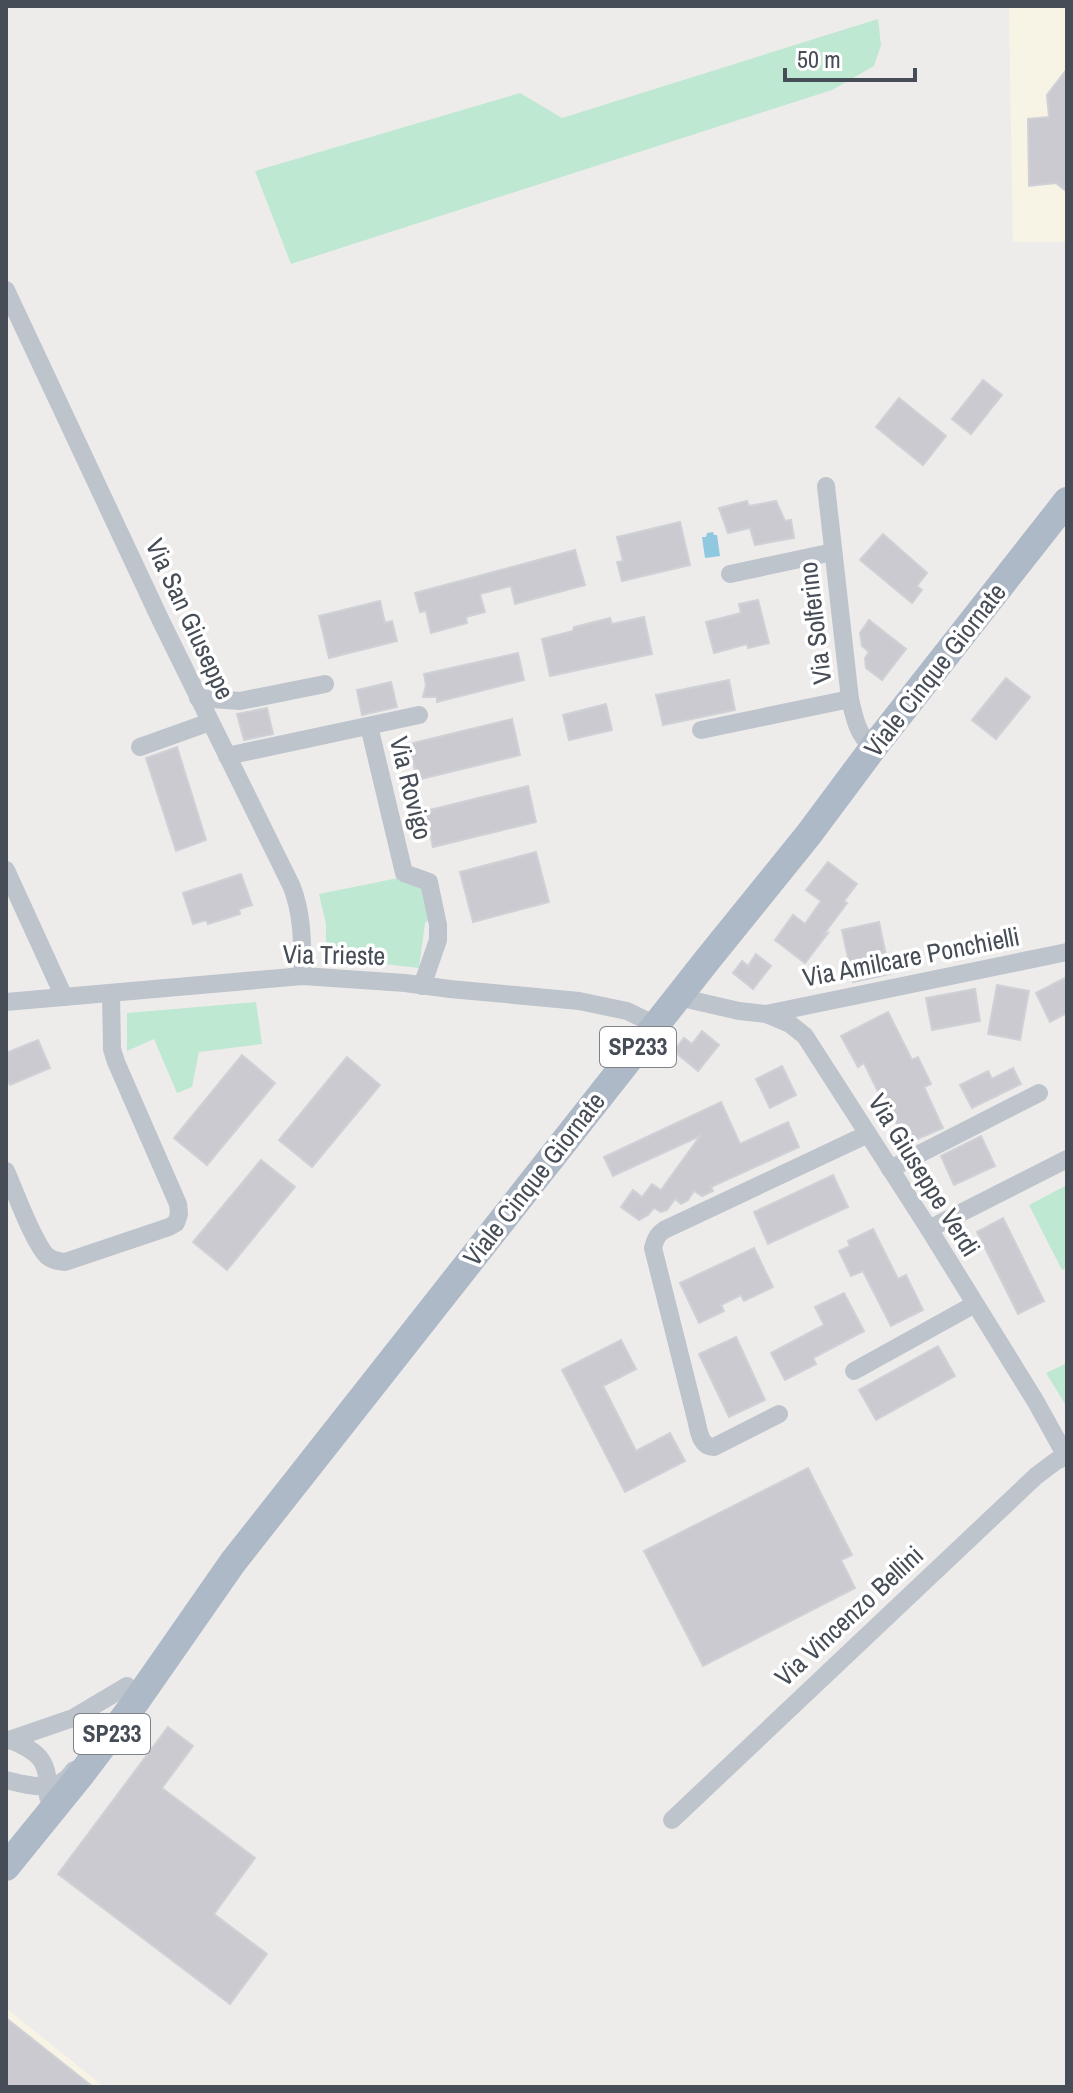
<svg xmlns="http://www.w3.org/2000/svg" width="1073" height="2093" viewBox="0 0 1073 2093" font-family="'Archivo Narrow',sans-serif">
  <rect width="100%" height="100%" fill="#eeeceb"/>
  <g fill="#f8f4e5">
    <polygon points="1009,6 1067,6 1067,242 1013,242"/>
    <polygon points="6,2008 104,2087 6,2087"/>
  </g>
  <g fill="#bee8d2">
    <polygon points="878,19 881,45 874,66 832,90 291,264 255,171 520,93 562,118"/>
    <polygon points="403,877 424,885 432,916 425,923 419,968 332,958 326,948 326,924 319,894"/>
    <polygon points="256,1002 262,1044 199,1052 192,1087 177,1093 154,1039 127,1051 127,1013"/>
    <polygon points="1067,1185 1067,1267 1062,1270 1029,1205"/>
    <polygon points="1067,1363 1067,1407 1046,1373"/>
  </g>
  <polygon fill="#90c8e0" points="713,532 714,535 717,535 720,556 705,558 702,537 706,537 707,533"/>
  <g fill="#cacad0" stroke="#d0d1d6" stroke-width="2">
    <polygon points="1067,69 1067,192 1056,183 1029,186 1028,119 1049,117 1047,95"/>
    <polygon points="983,380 1002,395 971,434 952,419"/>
    <polygon points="899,398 946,436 923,465 876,427"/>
    <polygon points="747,501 749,506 776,501 785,521 791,520 794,538 755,545 750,528 728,533 719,508"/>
    <polygon points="680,522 690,565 622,581 617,562 623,561 617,537"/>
    <polygon points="883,534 927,573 917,586 922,590 912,603 860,560"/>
    <polygon points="575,550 585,585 515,604 511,586 480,594 485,612 466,617 467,623 431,633 426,611 420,612 415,593"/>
    <polygon points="758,600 769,643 748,648 747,644 714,653 706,622 741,613 739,604"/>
    <polygon points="380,601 385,623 392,621 397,641 329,658 319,616"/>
    <polygon points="644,617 652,654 550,676 542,639 573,631 574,627 610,618 612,624"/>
    <polygon points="869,620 906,649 882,680 866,668 865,658 869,652 862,646 860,633"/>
    <polygon points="518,653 524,680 437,702 437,697 423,697 426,685 424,674"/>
    <polygon points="1006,678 1030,697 996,739 972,720"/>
    <polygon points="729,680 735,710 663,725 656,695"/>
    <polygon points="391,682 397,707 362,715 357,690"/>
    <polygon points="606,704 612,730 569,740 563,715"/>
    <polygon points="267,708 273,734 244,740 237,714"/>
    <polygon points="512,719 520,755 417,780 411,752 413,743"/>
    <polygon points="177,747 206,840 176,851 146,758"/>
    <polygon points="528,786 536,822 433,847 425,811"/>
    <polygon points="536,852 549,902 473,922 460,872"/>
    <polygon points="828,862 857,884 844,901 847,903 824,934 828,933 805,963 775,940 793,915 805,924 821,901 806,890"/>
    <polygon points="241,874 252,905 239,909 240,914 208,924 206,920 193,924 183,893"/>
    <polygon points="879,922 890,974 853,982 842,930"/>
    <polygon points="756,954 771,966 753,989 733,973 742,961 748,966"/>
    <polygon points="1067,977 1067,1013 1050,1022 1036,993"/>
    <polygon points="997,985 1029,991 1020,1040 988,1034"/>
    <polygon points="975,989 980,1021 932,1030 926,998"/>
    <polygon points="888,1012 912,1060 918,1057 931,1084 924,1087 943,1128 906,1144 888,1105 885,1106 864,1063 858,1067 841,1036"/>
    <polygon points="702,1031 719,1045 698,1071 674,1051 684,1038 692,1044"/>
    <polygon points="38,1040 50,1068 10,1085 6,1077 6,1053"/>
    <polygon points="242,1055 275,1083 207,1165 174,1138"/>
    <polygon points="347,1057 380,1085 312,1167 279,1140"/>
    <polygon points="782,1066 796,1095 770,1108 756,1079"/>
    <polygon points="1013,1068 1021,1084 972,1108 960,1085 988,1071 992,1079"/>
    <polygon points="721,1102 740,1144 788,1122 799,1147 711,1187 713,1191 702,1196 694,1191 688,1200 681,1204 675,1199 667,1210 661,1212 654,1208 648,1215 639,1220 621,1207 633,1190 642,1197 652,1184 661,1190 700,1136 613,1176 604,1157"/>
    <polygon points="981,1136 995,1166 954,1185 941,1156"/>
    <polygon points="261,1160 295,1187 227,1270 193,1242"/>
    <polygon points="833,1175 848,1207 768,1244 754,1212"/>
    <polygon points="1003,1218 1044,1301 1018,1314 977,1232"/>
    <polygon points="873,1229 898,1279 906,1275 923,1310 891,1326 863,1271 851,1276 839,1251 850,1246 848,1241"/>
    <polygon points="754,1248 773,1287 744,1301 741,1295 721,1305 724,1311 699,1323 680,1283"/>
    <polygon points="844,1293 864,1331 813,1358 816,1364 785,1380 771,1353 824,1325 815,1307"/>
    <polygon points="736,1337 765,1400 729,1417 699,1354"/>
    <polygon points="621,1340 636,1369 603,1386 636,1451 670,1433 685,1461 625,1492 562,1370"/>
    <polygon points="938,1346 955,1376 876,1420 859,1390"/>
    <polygon points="808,1468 852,1555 841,1560 855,1588 703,1666 644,1551"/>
    <polygon points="168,1727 193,1746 162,1788 255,1858 214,1914 267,1954 230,2004 58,1874"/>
    <polygon points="6,2018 93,2087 6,2087"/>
  </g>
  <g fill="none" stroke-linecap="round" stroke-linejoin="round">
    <g stroke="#bec4cc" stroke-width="18">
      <path d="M6,290L161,621L292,887C303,916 302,945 303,976"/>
      <path d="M826,486L850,699C855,720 857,733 873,748"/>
      <polyline points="730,574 833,552"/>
      <polyline points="198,698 240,701 325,684"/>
      <polyline points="369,726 404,873 429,882 438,925 438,940 422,986"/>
      <polyline points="701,730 850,699"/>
      <polyline points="140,747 210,722"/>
      <polyline points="227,756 419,715"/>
      <polyline points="6,870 64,997"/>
      <polyline points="678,997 739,1011 766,1014 790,1024 805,1036 929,1229 1036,1402 1067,1458"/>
      <polyline points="6,1002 303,976 405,983 450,989 579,1001 627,1011 656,1025"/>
      <polyline points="766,1014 1067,952"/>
      <polyline points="890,1169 1039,1093"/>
      <path d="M6,1171C15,1191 33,1242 47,1256C53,1261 58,1261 65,1262L169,1227L176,1223L179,1214L178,1204L116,1062L112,1049L111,993"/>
      <polyline points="929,1229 1067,1159"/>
      <polyline points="854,1371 975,1304"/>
      <path d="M779,1414L714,1447C700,1447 699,1431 696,1419L653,1248C655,1240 657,1235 664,1230L868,1134"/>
      <path d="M10,1740C42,1753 49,1762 48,1797"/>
      <polyline points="6,1741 73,1718 127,1686"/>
      <path d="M6,1780C23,1784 49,1792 65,1780C68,1778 71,1774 74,1770"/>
      <polyline points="672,1820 1036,1476 1056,1461 1067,1456"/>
    </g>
    <polyline stroke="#aeb9c8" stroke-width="28" points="6,1867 79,1777 132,1707 233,1562 708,959 809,834 873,748 1067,501"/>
  </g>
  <g text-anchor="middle" stroke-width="7" stroke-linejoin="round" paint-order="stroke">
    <g fill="#fff" stroke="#7e8289" stroke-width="2">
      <rect x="600" y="1027" width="76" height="40" rx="6"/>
      <rect x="74" y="1714" width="76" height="40" rx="6"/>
    </g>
    <g font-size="24" font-weight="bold" fill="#464d56">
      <text x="638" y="1055">SP233</text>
      <text x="112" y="1742">SP233</text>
    </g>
    <g font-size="26" fill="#464d56" stroke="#fff">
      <text transform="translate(190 619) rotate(65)" y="9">Via San Giuseppe</text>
      <text transform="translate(815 623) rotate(-97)" y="9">Via Solferino</text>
      <text transform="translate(935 670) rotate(-52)" y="9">Viale Cinque Giornate</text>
      <text transform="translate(411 788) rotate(76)" y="9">Via Rovigo</text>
      <text transform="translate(334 955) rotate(1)" y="9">Via Trieste</text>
      <text transform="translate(911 957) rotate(-11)" y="9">Via Amilcare Ponchielli</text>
      <text transform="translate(924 1175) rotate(58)" y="9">Via Giuseppe Verdi</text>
      <text transform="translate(534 1179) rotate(-52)" y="9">Viale Cinque Giornate</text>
      <text transform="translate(849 1616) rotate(-43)" y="9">Via Vincenzo Bellini</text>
    </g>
  </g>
  <rect width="1073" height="2093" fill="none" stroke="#464d56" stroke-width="16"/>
  <path d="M785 68v12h130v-12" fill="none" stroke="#464d56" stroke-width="4"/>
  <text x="797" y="68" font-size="24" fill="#464d56" stroke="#ffffff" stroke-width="6" paint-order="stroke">50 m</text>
</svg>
